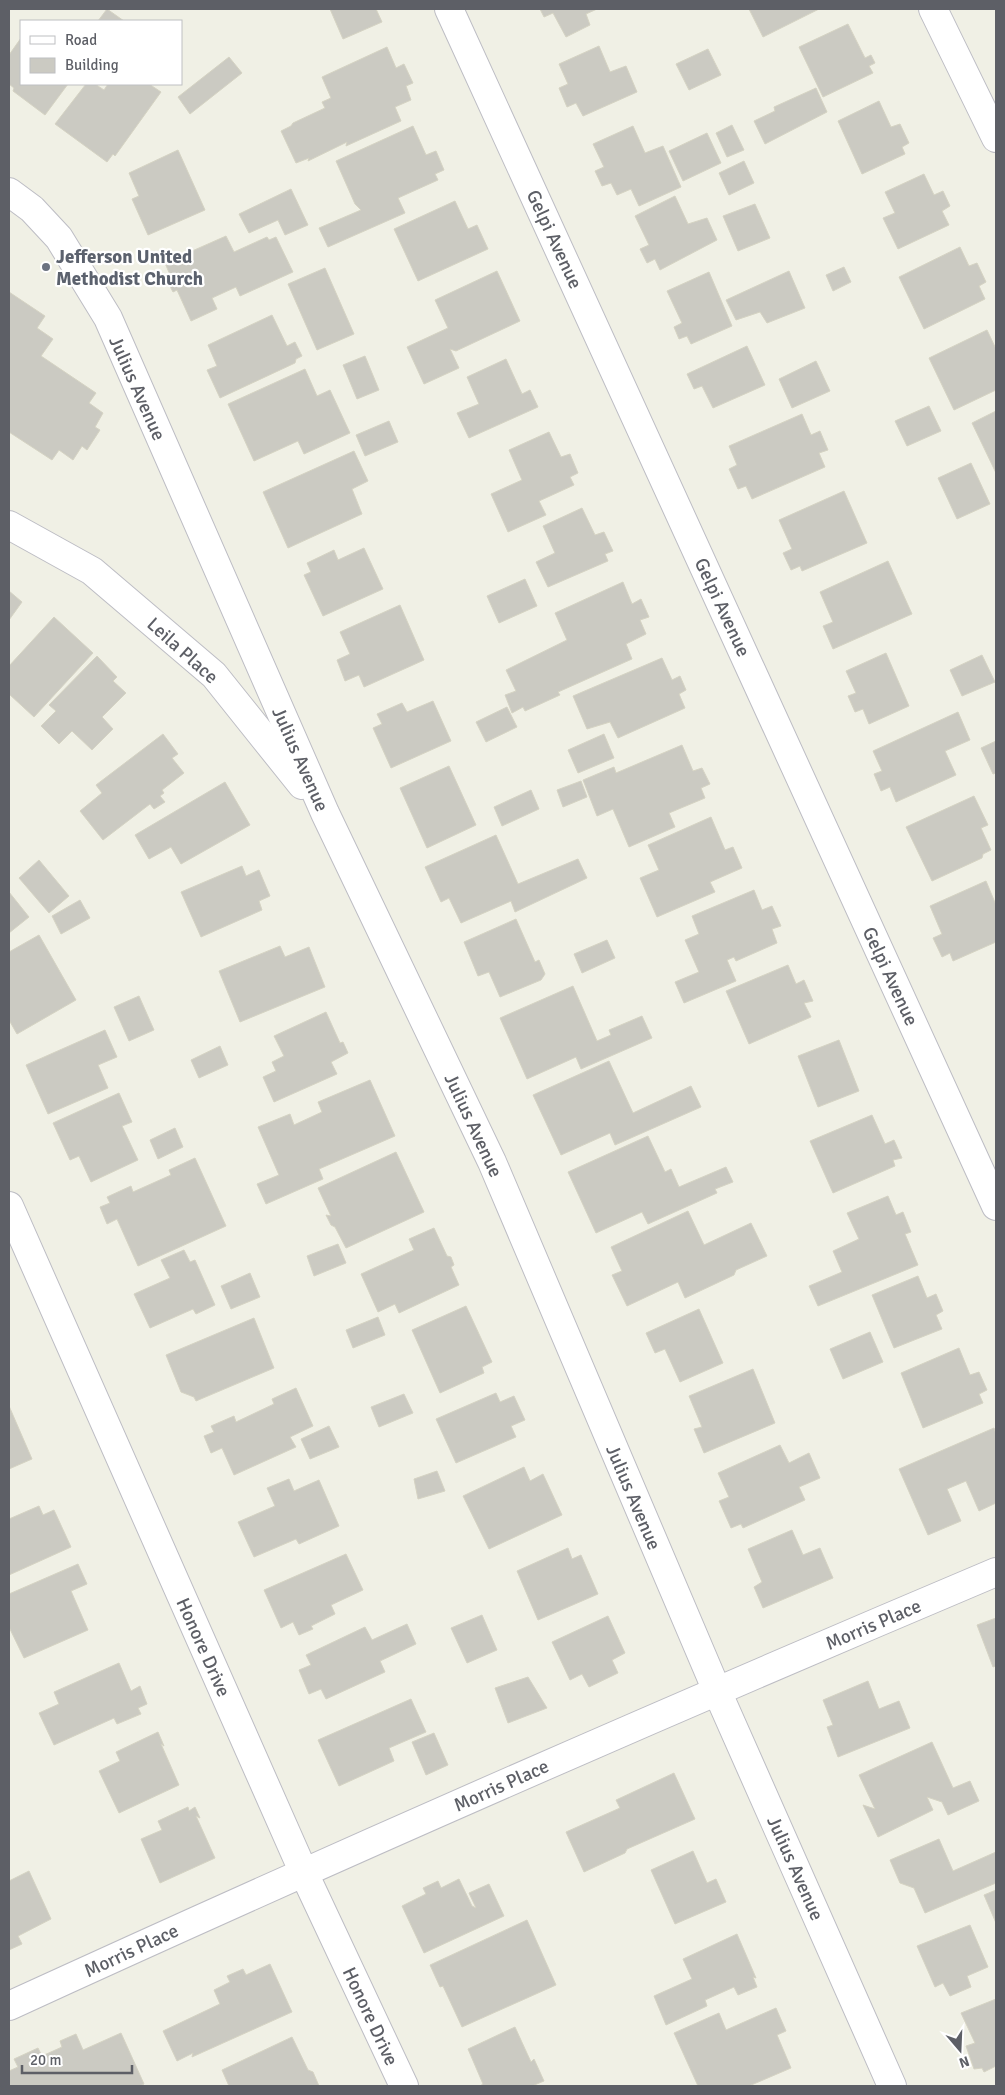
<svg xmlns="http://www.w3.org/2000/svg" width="1005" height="2095" viewBox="0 0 1005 2095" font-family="Signika,sans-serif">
  <rect width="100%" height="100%" fill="#f0f0e5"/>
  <g fill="#cbcac2" stroke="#d5d3c3">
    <polygon points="107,9 124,21 98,21"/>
    <polygon points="330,9 376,9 382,22 343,39"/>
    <polygon points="540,9 597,9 586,14 590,25 566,37 553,13 544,17"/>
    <polygon points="749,9 819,9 763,37"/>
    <polygon points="848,24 865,58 871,55 875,63 869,66 873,73 823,97 799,47"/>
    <polygon points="21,38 21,84 68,84 45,115 13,91 14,88 9,84 9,55"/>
    <polygon points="599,46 610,72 626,66 637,92 583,116 576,103 567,107 559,88 568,84 559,64"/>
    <polygon points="387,47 396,68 404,64 413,83 406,86 411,100 395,107 401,121 346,146 347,142 308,161 309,158 296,163 281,131 291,126 293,123 325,108 322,102 331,98 322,77"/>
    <polygon points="708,49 721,75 689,90 676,64"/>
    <polygon points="229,57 242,73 190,114 178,97"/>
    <polygon points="86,84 95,84 104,90 108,84 149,84 161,92 115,156 113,154 107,162 55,124"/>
    <polygon points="816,88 827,112 765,144 754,121 775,111 774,107"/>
    <polygon points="879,101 891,127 900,124 909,143 902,147 905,154 862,174 838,121"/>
    <polygon points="732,125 744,150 727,157 716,133"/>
    <polygon points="413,126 426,155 436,151 444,170 435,174 438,180 398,198 405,213 328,247 319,228 361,210 355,204 336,161"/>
    <polygon points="633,126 645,153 663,146 681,187 639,206 631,189 617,195 611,183 602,186 595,171 604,167 593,144"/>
    <polygon points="707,133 721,163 683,181 669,151"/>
    <polygon points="178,150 205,210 148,235 132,199 139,196 129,173"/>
    <polygon points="744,161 754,183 729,195 719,173"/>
    <polygon points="924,174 934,195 943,191 950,206 942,211 949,225 898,249 883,218 895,213 885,192"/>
    <polygon points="291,189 308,225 285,235 278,220 249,233 239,214"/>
    <polygon points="675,196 688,224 707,218 717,240 660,270 655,259 647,263 640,249 649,245 635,216"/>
    <polygon points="455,201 468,229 477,225 488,249 418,281 394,229"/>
    <polygon points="755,204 770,238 738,251 723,216"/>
    <polygon points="226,236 234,252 267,237 269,240 276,237 293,272 240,296 236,287 212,298 217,309 191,321 177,290 173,292 166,279 173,282 165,263"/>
    <polygon points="960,247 969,266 977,263 986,282 979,286 985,299 924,329 899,277"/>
    <polygon points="844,267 851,282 833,291 826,275"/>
    <polygon points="325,268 354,334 317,350 288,284"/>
    <polygon points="497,271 520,321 456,351 450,349 459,368 424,384 407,347 448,328 435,300"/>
    <polygon points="789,271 805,308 767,323 760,312 736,320 726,300"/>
    <polygon points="709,272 732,326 691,344 687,336 679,339 674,327 682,323 667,291"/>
    <polygon points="9,292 45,316 37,328 53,339 41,356 96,393 89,403 103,413 95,427 100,430 87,450 82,446 73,460 59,450 52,460 9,432"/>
    <polygon points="272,315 287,346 295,342 302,356 296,359 295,363 220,398 207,370 217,366 208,345"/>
    <polygon points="987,330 996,349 996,390 954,410 929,358"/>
    <polygon points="747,346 765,385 713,408 702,386 694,389 687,374"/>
    <polygon points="365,356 379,390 357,399 343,365"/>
    <polygon points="506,359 522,394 530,390 538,407 469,438 457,413 479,404 467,377"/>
    <polygon points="816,361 830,391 792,408 779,379"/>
    <polygon points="305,369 317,396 330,390 350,433 304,454 298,441 254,461 228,404"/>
    <polygon points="929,406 941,431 907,446 895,421"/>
    <polygon points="996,411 996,473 972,423"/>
    <polygon points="802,414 811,435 820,431 828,450 819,453 825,467 752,499 746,486 738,489 729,469 737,465 729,446"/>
    <polygon points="389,421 398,442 365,456 356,435"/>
    <polygon points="549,432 561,457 570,454 578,473 570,477 574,485 539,501 546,515 508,532 491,494 522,480 509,450"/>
    <polygon points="354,451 368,481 352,489 362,514 288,548 263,492"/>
    <polygon points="971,463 990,504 957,519 938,478"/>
    <polygon points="844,491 867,543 802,571 800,566 791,570 783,553 792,549 779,520"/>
    <polygon points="582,508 595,535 604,532 613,551 605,554 608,561 548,587 536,562 555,553 543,526"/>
    <polygon points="364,548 383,589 323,616 304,575 311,572 307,563 334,550 338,560"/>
    <polygon points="888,561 912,614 833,649 823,626 833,622 820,592"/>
    <polygon points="525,579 537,606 499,623 487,596"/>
    <polygon points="623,582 632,604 641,599 649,617 640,620 646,634 626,644 632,659 558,692 560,695 525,711 523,707 512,713 505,695 516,691 506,670 567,640 555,613"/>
    <polygon points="9,591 22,602 9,620"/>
    <polygon points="400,605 424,660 364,687 359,675 345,681 337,660 350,654 340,632"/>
    <polygon points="54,617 93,653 34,717 9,694 9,666"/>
    <polygon points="886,653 909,706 869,724 863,709 855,712 848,696 856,693 846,671"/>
    <polygon points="982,655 995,682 962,696 950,670"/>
    <polygon points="97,656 117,677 113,681 126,693 102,717 113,729 92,750 72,731 59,744 41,726 56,711 49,705"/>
    <polygon points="662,658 672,680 680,676 686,690 679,694 685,708 618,738 610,722 587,729 573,696"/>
    <polygon points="433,701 451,741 391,768 373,728 382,724 377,714 402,703 407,712"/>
    <polygon points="507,707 517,727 486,742 476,722"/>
    <polygon points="958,712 970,740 945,751 956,775 896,802 890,787 881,791 874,774 882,771 873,751"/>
    <polygon points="163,734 178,754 172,758 184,773 162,790 164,793 160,796 165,802 154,809 150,804 103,840 80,811 102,793 96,785"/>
    <polygon points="604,734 614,758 578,773 568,750"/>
    <polygon points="996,741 996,773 993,774 981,748"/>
    <polygon points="682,745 693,771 702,768 710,784 701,788 705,798 669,813 675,827 629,847 613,809 597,816 583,780 614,767 616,773"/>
    <polygon points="449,766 476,825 427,848 400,788"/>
    <polygon points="581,781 587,797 563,807 557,790"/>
    <polygon points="225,782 250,825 181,864 171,847 149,859 135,835"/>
    <polygon points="531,790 539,809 502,826 494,807"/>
    <polygon points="974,796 988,825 981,828 991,850 983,854 982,858 932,881 906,827"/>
    <polygon points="711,817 725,850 733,847 742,868 710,882 715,892 657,917 640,878 659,870 648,845"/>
    <polygon points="496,835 518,884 578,859 587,878 515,912 511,901 461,923 449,898 441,902 425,867"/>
    <polygon points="39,860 69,896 49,913 19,878"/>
    <polygon points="242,866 246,876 259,870 270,896 259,901 262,910 201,937 181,892"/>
    <polygon points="986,881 996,905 996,942 953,961 950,953 942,957 933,938 942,934 930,906"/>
    <polygon points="754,890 762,910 772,906 781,926 772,929 777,943 736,961 734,957 727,960 736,981 684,1003 675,982 699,972 685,940 699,934 692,916"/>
    <polygon points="9,892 29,917 9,933"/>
    <polygon points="80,900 90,918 61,934 52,916"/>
    <polygon points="516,919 535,962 539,960 545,974 541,980 500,997 489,972 478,976 464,942"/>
    <polygon points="39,935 76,1000 17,1034 9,1020 9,952"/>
    <polygon points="607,940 615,958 582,973 574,954"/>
    <polygon points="280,946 285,957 309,947 325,987 240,1022 219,971"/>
    <polygon points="788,965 796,984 804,980 813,1001 804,1003 811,1017 749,1044 726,991"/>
    <polygon points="573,986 597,1041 611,1035 609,1030 642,1016 652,1038 581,1069 576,1057 527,1079 500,1018"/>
    <polygon points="139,996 154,1030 129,1041 114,1007"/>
    <polygon points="326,1012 340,1043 343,1042 348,1053 331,1062 337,1074 274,1102 263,1077 276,1071 272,1062 284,1056 274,1036"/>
    <polygon points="105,1030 117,1057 98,1065 108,1088 48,1114 26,1065"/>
    <polygon points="839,1040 859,1091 818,1107 798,1056"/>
    <polygon points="220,1046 228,1065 199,1078 191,1060"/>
    <polygon points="609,1061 633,1113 691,1086 701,1107 615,1145 610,1133 561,1155 533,1095"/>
    <polygon points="370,1080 395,1136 319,1169 323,1179 266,1204 257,1184 279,1175 258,1127 290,1114 294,1125 322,1112 318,1102"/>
    <polygon points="119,1093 132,1122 122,1126 138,1160 91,1182 79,1156 70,1160 53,1123"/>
    <polygon points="872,1115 885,1144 894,1140 902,1158 893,1160 895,1166 833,1193 810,1141"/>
    <polygon points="175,1128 183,1147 158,1159 150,1140"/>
    <polygon points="648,1136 665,1172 671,1169 679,1187 726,1167 733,1182 715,1189 717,1193 648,1224 642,1212 596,1233 568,1172"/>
    <polygon points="396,1152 424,1212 346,1248 335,1227 331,1225 326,1215 331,1216 318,1188"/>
    <polygon points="195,1158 226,1226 138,1266 117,1219 107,1224 100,1207 110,1203 107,1197 131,1186 133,1192 171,1175 169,1170"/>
    <polygon points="888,1196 896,1215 903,1212 911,1232 905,1234 918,1265 818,1306 809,1286 842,1272 833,1251 859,1239 847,1213"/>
    <polygon points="688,1211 704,1245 751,1223 767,1256 736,1270 734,1275 685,1298 678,1282 627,1306 612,1275 622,1271 611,1247"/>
    <polygon points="434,1228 447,1256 451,1257 454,1265 451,1267 459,1285 399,1313 395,1304 378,1312 361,1274 414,1250 409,1239"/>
    <polygon points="338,1244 346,1263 314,1276 307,1256"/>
    <polygon points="184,1250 190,1262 195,1260 215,1305 196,1314 193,1309 150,1328 134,1294 170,1278 161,1260"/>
    <polygon points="250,1273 260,1297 231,1309 221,1286"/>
    <polygon points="918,1276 927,1298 936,1294 943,1311 936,1315 942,1329 894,1348 872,1295"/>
    <polygon points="466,1306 492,1362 482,1367 484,1373 440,1393 412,1330"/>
    <polygon points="699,1309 723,1363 680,1382 665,1349 655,1353 646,1333"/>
    <polygon points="378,1317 385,1335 353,1348 346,1330"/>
    <polygon points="254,1318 274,1368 196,1401 194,1397 181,1392 166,1355"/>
    <polygon points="870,1332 883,1362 843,1379 830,1349"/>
    <polygon points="959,1348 970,1375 979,1372 987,1390 979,1394 983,1403 923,1428 901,1373"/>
    <polygon points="753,1369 775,1423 704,1453 694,1429 702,1427 689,1396"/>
    <polygon points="296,1388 313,1426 290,1437 296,1447 234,1475 222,1448 211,1453 204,1436 214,1432 211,1426 234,1416 236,1422 274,1404 272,1399"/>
    <polygon points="496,1393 500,1402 514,1396 525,1420 511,1426 516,1437 456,1463 436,1419"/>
    <polygon points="404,1394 413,1413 379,1427 371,1407"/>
    <polygon points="9,1406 32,1459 9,1469"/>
    <polygon points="329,1426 339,1447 310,1459 301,1439"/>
    <polygon points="994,1428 996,1434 996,1503 979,1511 966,1481 947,1489 961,1521 928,1535 899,1469"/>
    <polygon points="780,1445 789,1463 809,1453 820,1478 799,1487 805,1500 743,1528 741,1524 731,1528 719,1501 729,1497 718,1473"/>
    <polygon points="524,1467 530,1481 543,1474 562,1515 489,1549 463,1496"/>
    <polygon points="437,1471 445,1491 418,1499 414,1479"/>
    <polygon points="289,1479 294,1491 319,1480 339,1526 299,1544 296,1539 254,1557 238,1522 275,1506 267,1488"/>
    <polygon points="39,1506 43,1515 54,1510 71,1547 9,1575 9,1519"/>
    <polygon points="792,1530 803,1555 820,1548 833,1578 763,1608 754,1587 762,1582 748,1549"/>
    <polygon points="568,1548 572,1559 581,1555 598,1594 538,1620 517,1571"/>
    <polygon points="346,1554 363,1590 331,1605 335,1614 311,1626 313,1629 299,1635 293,1622 281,1628 264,1590"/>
    <polygon points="78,1564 87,1584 71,1591 88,1630 24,1658 9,1627 9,1594"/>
    <polygon points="482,1615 497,1650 467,1663 451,1628"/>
    <polygon points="608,1616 625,1653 612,1660 618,1673 589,1687 582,1674 570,1680 552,1642"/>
    <polygon points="996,1618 996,1666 993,1667 977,1625"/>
    <polygon points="407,1624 416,1644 380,1661 385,1672 326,1699 321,1689 309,1694 299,1670 311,1665 306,1655 365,1627 372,1640"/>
    <polygon points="119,1663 131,1691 140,1686 147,1704 138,1708 141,1714 117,1724 114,1718 54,1745 39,1713 59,1704 54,1692"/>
    <polygon points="528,1677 547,1708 508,1723 495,1688"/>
    <polygon points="868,1681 879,1709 899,1701 910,1728 838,1757 827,1727 833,1725 823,1700"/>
    <polygon points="411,1699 426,1732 389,1748 394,1761 339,1786 318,1740"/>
    <polygon points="158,1732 164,1746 161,1744 179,1785 119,1813 99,1771 120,1761 116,1752"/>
    <polygon points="434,1733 448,1765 426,1775 412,1742"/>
    <polygon points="932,1742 953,1788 970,1781 979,1801 948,1815 942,1802 927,1797 933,1810 878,1837 863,1805 875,1809 859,1775"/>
    <polygon points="674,1773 695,1819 627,1849 625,1853 584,1872 566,1832 620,1808 616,1800"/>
    <polygon points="188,1807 189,1811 195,1807 200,1818 196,1816 215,1858 160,1883 141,1839 162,1830 158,1821"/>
    <polygon points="939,1839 953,1871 996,1852 996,1883 925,1913 914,1888 900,1883 890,1860"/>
    <polygon points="693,1851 707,1883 716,1879 726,1902 675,1924 651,1870"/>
    <polygon points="29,1871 51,1919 18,1936 22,1944 9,1950 9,1881"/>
    <polygon points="459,1879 472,1906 476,1908 469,1893 489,1884 504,1916 424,1953 402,1906 426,1894 423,1888 438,1881 441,1888"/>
    <polygon points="996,1890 996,1923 984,1895"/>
    <polygon points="527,1920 556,1985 462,2027 443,1986 440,1987 430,1965"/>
    <polygon points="970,1925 988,1967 967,1976 971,1987 950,1996 943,1983 935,1987 917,1946"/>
    <polygon points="737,1934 756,1978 753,1977 757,1987 738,1995 734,1987 705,2000 707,2006 666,2025 654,1996 692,1979 683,1959"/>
    <polygon points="270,1964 292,2012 192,2057 193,2053 177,2061 163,2031 220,2004 214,1990 230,1982 227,1976 243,1969 246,1975"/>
    <polygon points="996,1999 996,2066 984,2072 982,2068 974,2069 966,2046 975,2043 961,2013"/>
    <polygon points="776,2008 786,2031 777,2035 791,2068 749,2086 698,2086 674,2033 719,2013 726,2030"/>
    <polygon points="515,2027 531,2062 534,2059 544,2081 532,2086 480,2086 483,2084 468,2049"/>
    <polygon points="121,2033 144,2084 140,2086 9,2086 9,2071 18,2067 14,2059 38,2048 42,2056 62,2047 60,2041 76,2034 83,2050"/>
    <polygon points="292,2037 308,2070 313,2072 319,2086 229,2086 222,2070"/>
  </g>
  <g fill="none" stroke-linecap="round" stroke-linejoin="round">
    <defs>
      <g id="minor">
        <polyline points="449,9 996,1206"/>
        <polyline points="933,9 996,138"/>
        <polyline points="9,192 32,209 59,238 108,318 325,813 492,1162 717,1691 892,2086"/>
        <polyline points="9,525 92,571 214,675 302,785"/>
        <polyline points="9,1206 303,1871 404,2086"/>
        <path d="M9,2006C336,1856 665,1712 996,1572"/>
      </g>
    </defs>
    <use href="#minor" stroke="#bdbdc4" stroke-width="30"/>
    <use href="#minor" stroke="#fff" stroke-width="28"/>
  </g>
  <circle fill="#6b7280" stroke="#fff" stroke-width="2" cx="46" cy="267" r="5"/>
  <g text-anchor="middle" stroke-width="4.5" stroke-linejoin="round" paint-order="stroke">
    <g font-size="19" fill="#5d5f66" stroke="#fff">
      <text transform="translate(555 239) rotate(65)" y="7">Gelpi Avenue</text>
      <text transform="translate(138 388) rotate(66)" y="7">Julius Avenue</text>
      <text transform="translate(723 607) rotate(65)" y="7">Gelpi Avenue</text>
      <text transform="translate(183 650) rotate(42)" y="7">Leila Place</text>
      <text transform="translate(301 759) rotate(66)" y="7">Julius Avenue</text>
      <text transform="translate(891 976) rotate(65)" y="7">Gelpi Avenue</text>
      <text transform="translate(474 1125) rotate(65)" y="7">Julius Avenue</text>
      <text transform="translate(634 1497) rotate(67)" y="7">Julius Avenue</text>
      <text transform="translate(873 1624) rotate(-23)" y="7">Morris Place</text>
      <text transform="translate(204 1647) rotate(66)" y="7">Honore Drive</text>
      <text transform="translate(501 1785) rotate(-24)" y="7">Morris Place</text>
      <text transform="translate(796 1868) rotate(66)" y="7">Julius Avenue</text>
      <text transform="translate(131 1950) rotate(-25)" y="7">Morris Place</text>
      <text transform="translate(371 2016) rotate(65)" y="7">Honore Drive</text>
    </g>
    <g font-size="19" font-weight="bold" fill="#5b616d" stroke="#fff" text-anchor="start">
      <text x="56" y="263">Jefferson United<tspan x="56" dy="22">Methodist Church</tspan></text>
    </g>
  </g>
  <rect width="1005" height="2095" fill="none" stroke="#5d5f66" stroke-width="20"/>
  <rect x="20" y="20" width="162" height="65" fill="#ffffff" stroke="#bebfc2"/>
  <rect x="30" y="36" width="25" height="8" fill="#ffffff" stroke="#bebfc2"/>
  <text x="65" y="45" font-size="15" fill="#5d5f66">Road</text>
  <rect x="30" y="58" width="25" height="15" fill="#cbcac2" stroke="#bebfc2"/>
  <text x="65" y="70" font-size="15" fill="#5d5f66">Building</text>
  <g transform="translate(960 2050) rotate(161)" stroke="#ffffff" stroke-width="4" paint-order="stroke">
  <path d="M0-4L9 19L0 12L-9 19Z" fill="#5d5f66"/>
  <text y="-8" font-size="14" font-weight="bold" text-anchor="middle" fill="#5d5f66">N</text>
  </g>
  <path d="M22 2065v8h110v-8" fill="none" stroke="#5d5f66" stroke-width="2.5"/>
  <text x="30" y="2065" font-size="15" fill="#5d5f66" stroke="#ffffff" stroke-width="4" paint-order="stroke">20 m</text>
</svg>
